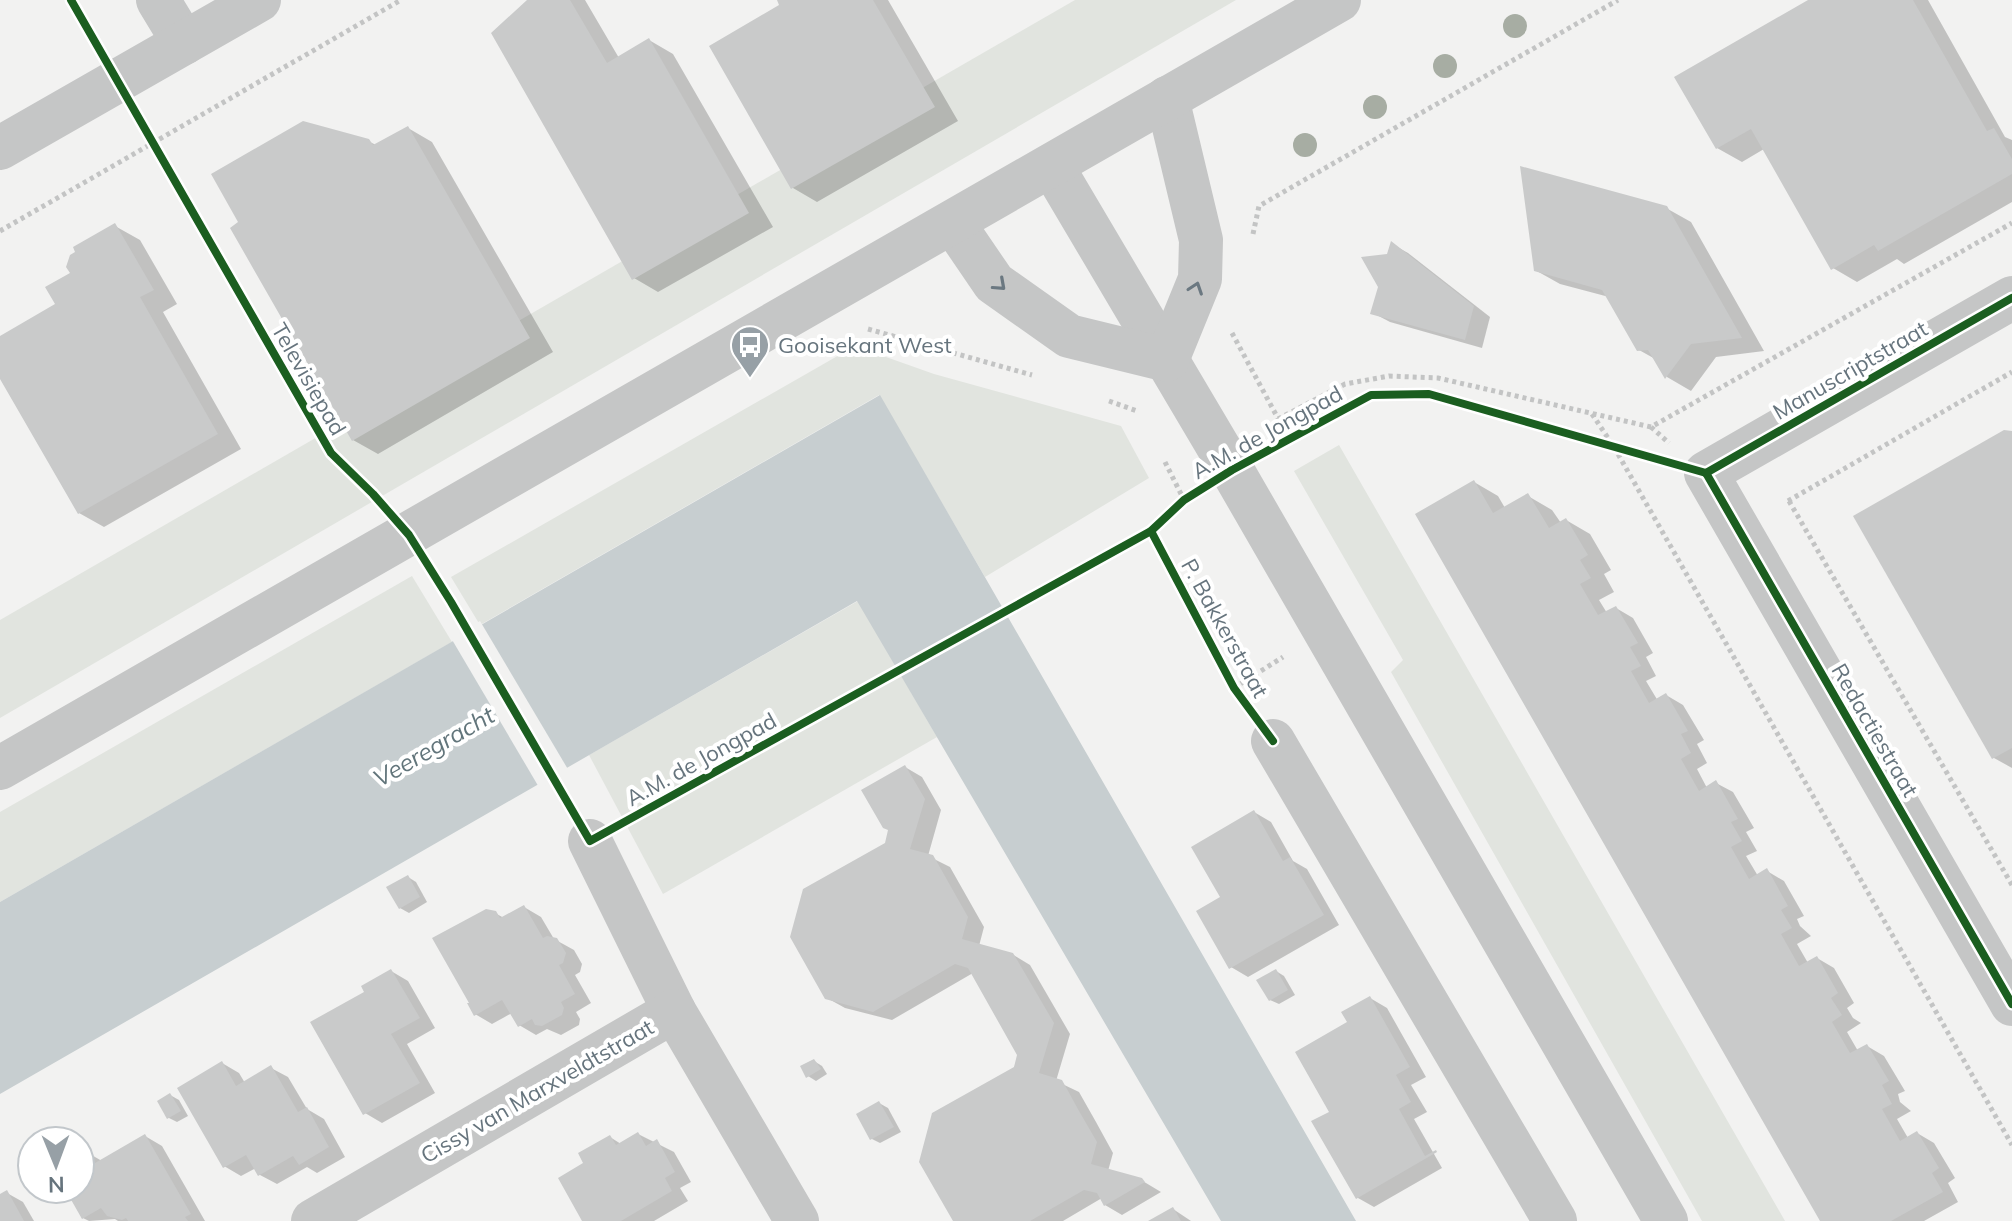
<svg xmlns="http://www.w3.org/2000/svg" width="2012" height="1221" viewBox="0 0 2012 1221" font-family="Mulish,sans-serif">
  <rect width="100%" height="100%" fill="#f2f2f1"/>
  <g fill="#e1e4df">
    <polygon points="1075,0 1236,0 0,718 0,620"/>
    <polygon points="855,346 934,374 1121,426 1149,478 985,577 879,395 480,625 451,577"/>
    <polygon points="1339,445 1785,1221 1702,1221 1391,672 1403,660 1294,471"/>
    <polygon points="412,576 452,642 0,902 0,812"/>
    <polygon points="858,601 937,737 663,894 589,755"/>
  </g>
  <polygon fill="#c7ced0" points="880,395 1356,1221 1221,1221 857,601 0,1094 0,902"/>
  <polygon fill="#f2f2f1" points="480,621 569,771 540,789 451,638"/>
  <g fill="#0003">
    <polygon points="529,0 585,0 619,58 649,40 673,54 773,227 658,292 634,278"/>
    <polygon points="779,0 888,0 958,121 817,202 793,188 782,6"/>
    <polygon points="1812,0 1928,0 2005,137 2012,140 2012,202 1904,264 1897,259 1857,282 1833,268 1764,149 1742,162 1717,148"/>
    <polygon points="408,128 432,142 553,352 378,454 353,440 368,141 376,145"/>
    <polygon points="1666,208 1691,222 1764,351 1716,357 1691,391 1667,377 1657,360 1639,350 1609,297 1560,284 1535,270"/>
    <polygon points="115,226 140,240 177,304 163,312 241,449 104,527 79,513 0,375 0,338 58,305 73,273"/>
    <polygon points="1392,244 1408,253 1490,317 1482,348 1390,322 1373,313"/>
    <polygon points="2012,433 2012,768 1994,758"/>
    <polygon points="1474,482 1498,496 1505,508 1528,496 1552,510 1561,523 1566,520 1590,534 1611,570 1604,574 1614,592 1599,600 1607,613 1616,608 1633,618 1653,653 1646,657 1656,676 1646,681 1658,701 1666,695 1683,705 1704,740 1697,744 1707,763 1697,769 1707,788 1716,783 1733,792 1754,828 1746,832 1757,851 1746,856 1758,876 1767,871 1784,881 1804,916 1797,919 1800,926 1811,936 1797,944 1808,963 1817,958 1834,968 1854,1003 1847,1008 1853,1018 1861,1023 1847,1032 1858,1051 1867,1046 1884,1056 1905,1091 1898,1094 1900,1102 1911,1111 1897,1119 1908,1138 1917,1133 1934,1143 1955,1178 1948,1183 1958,1202 1924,1221 1822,1221"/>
    <polygon points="905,767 922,777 941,810 928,856 950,867 984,927 979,946 1012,954 1030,965 1070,1034 1056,1081 1079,1092 1096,1122 1113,1153 1108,1171 1141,1180 1161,1192 1122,1215 1105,1205 1102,1198 1063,1221 955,1221 1019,1055 973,973 892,1020 845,1008 827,998 887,843"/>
    <polygon points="1254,812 1271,822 1293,861 1307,869 1339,925 1248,977 1231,967 1223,898"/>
    <polygon points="408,877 416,882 427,902 409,913 400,908"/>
    <polygon points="524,907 541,917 554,939 574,950 582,964 580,972 575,975 591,1003 576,1012 580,1019 579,1025 561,1035 547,1029 536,1035 519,1025 512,1013 492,1024 475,1014 495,913 504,918"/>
    <polygon points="391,971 408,981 435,1028 407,1044 435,1093 382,1123 365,1113 367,992"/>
    <polygon points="1276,971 1284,976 1295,995 1279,1004 1270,1000"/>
    <polygon points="1370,998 1387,1008 1426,1077 1411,1085 1427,1112 1414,1119 1442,1168 1374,1207 1358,1198 1350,1023"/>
    <polygon points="814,1061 822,1066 827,1074 816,1081 808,1076"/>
    <polygon points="222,1063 239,1073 245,1083 271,1068 288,1077 307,1109 324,1119 345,1157 317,1173 307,1167 277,1184 260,1175 256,1168 241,1176 224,1166"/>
    <polygon points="170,1095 179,1100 188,1116 177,1122 169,1118"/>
    <polygon points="879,1103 888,1108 901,1132 880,1143 872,1139"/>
    <polygon points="638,1134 674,1152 691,1182 680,1188 688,1201 654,1221 585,1221 586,1164 610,1137 621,1144"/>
    <polygon points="145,1136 162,1146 205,1221 118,1221 115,1219 89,1221 83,1218 67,1189 80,1189 80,1157 88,1153 102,1161"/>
    <polygon points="7,1193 23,1202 34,1221 0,1221 0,1196"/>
    <polygon points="1173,1209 1191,1221 1152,1221"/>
  </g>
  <g fill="#c9caca">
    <polygon points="527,0 570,0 607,63 649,38 749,213 632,280 491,33"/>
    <polygon points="777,0 873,0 935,107 791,189 709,46 779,5"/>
    <polygon points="1808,0 1913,0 1987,131 1994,128 2012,159 2012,174 1878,251 1874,245 1831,270 1751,129 1716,149 1674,77"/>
    <polygon points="303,121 369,139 373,145 408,126 530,338 352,441 230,228 238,222 211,174"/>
    <polygon points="1520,166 1667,206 1742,338 1691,344 1665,379 1648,350 1637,351 1602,290 1534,271"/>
    <polygon points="115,223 154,290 140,297 218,434 78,514 0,379 0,336 55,304 45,287 70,273 66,267 70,255 75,252 73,247"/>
    <polygon points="1391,241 1474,306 1465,340 1370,314 1378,287 1361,257 1387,254"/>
    <polygon points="2004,430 2012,431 2012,748 1992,759 1853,516"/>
    <polygon points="1474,480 1493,513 1528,493 1549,528 1566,518 1588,555 1580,560 1591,578 1580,584 1598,615 1616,606 1638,643 1630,647 1641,666 1631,671 1649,703 1666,693 1688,731 1681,734 1691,753 1681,759 1699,791 1716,780 1738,819 1731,822 1742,841 1731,847 1749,879 1767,868 1788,906 1781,910 1792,928 1781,934 1799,966 1817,956 1838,993 1831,998 1842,1015 1832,1022 1850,1053 1867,1044 1889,1081 1882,1085 1892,1104 1882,1109 1900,1141 1917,1131 1939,1168 1932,1173 1943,1192 1891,1221 1820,1221 1415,514"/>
    <polygon points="905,765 925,799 910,849 933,855 968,917 962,939 1013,953 1054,1023 1039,1073 1062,1080 1079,1111 1097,1142 1091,1164 1142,1178 1145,1182 1104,1206 1097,1193 1084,1190 1030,1221 953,1221 919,1162 932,1113 1014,1067 1017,1055 968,968 955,964 873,1012 825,999 790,937 803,889 885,843 888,830 883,828 861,790"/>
    <polygon points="1254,810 1283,861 1290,857 1324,915 1229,969 1196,911 1220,897 1191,847"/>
    <polygon points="408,875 420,897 399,909 386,887"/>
    <polygon points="524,905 543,938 547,936 557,938 566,953 563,963 559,965 575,994 561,1002 564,1008 562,1015 542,1026 535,1025 532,1019 518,1027 502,1000 474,1016 467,1003 469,1003 432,938 486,909 496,911 500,918"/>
    <polygon points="391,969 420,1018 391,1034 420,1083 363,1115 310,1022 364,992 361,986"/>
    <polygon points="1276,969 1288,990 1269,1001 1256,980"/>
    <polygon points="1370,996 1410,1067 1396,1075 1411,1102 1399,1109 1425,1156 1436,1150 1437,1152 1356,1199 1311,1121 1329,1112 1295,1052 1347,1022 1341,1012"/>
    <polygon points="814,1059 821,1069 806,1078 800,1066"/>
    <polygon points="222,1061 236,1086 271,1065 298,1112 307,1107 329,1147 299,1165 293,1156 258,1176 246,1155 223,1168 177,1088"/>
    <polygon points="170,1093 181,1111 167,1119 157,1101"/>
    <polygon points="879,1101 894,1127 870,1140 856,1114"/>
    <polygon points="638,1132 646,1146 657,1139 675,1172 665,1178 672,1191 621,1221 582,1221 558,1178 583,1163 578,1153 610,1135 616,1145"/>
    <polygon points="145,1134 191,1214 185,1217 188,1221 128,1221 126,1218 122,1220 107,1216 101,1208 82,1219 65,1189 80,1189 80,1155 88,1150 95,1163"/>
    <polygon points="7,1190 24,1221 0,1221 0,1194"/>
    <polygon points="1173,1207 1181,1221 1148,1221"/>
  </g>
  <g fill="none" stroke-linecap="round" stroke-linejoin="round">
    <g stroke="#c3c4c4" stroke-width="5" stroke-dasharray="4 4" stroke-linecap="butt">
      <polyline points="0,231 401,0"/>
      <polyline points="1253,234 1259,206 1618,0"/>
      <polyline points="868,329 1032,375"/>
      <polyline points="1232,333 1288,437"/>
      <polyline points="1109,401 1137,411"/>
      <polyline points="1592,414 1614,447 2012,1145"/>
      <polyline points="1278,419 1345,384 1389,376 1438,378 1651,427 2012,223"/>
      <polyline points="1651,427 1669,443"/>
      <polyline points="1165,462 1184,500"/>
      <polyline points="1788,501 2012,372"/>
      <polyline points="1789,501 2012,885"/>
      <polyline points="1234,688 1283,657"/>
    </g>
    <g stroke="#c5c6c6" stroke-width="44">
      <polyline points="158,0 184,43"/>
      <polyline points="0,148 259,0"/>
      <polyline points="1052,166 1232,470 1666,1221"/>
      <polyline points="953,223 994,283 1069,336 1167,360 1200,279 1201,240 1167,98"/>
      <polyline points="2012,298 1706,473 2012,1004"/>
      <polyline points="1273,741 1555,1221"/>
      <polyline points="0,768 1339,0"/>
      <polyline points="590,841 674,1011"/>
      <polyline points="313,1221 674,1011 797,1221"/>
    </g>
    <defs>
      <g id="cycleway">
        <polyline points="71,0 331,453 373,494 409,535 451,602 590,841 1151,531 1184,500 1232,470 1371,395 1429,394 1706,473"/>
        <polyline points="1706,473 2012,1004"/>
        <polyline points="1706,473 2012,298"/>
        <polyline points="1151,531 1234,688 1273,741"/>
      </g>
    </defs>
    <use href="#cycleway" stroke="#fff" stroke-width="13"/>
    <use href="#cycleway" stroke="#1b5e20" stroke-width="8"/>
  </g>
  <g fill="#a7ada3">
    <circle cx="1515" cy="26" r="12"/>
    <circle cx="1445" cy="66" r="12"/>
    <circle cx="1375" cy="107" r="12"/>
    <circle cx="1305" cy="145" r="12"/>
  </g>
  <defs><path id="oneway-chevron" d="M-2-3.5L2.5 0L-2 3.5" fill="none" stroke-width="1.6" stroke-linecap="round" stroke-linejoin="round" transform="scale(2)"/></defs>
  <g stroke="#6b7881">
    <use href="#oneway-chevron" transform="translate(1000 285) rotate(42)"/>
    <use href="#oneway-chevron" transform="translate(1196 288) rotate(-71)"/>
  </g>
  <defs>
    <symbol id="bus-pin" viewBox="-11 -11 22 30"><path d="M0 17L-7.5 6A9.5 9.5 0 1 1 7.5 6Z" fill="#97a0a6" stroke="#fff"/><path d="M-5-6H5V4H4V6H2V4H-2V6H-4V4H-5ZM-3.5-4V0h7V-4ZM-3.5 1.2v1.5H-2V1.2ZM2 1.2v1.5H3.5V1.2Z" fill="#fff"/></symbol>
  </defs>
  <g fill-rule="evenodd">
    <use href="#bus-pin" x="728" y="323" width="44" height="60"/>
  </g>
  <g text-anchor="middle" stroke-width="8" stroke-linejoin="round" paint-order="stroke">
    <g font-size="22" fill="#66747d" stroke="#fff" text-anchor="start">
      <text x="778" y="353">Gooisekant West</text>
    </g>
    <g font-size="22" fill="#66747d" stroke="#fff">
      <text transform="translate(1850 370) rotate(-30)" y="8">Manuscriptstraat</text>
      <text transform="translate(309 379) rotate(60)" y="8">Televisiepad</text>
      <text transform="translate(1267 432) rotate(-29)" y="8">A.M. de Jongpad</text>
      <text transform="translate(1225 628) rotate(61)" y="8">P. Bakkerstraat</text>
      <text transform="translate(1875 730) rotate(60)" y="8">Redactiestraat</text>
      <text transform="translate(701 759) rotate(-29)" y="8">A.M. de Jongpad</text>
      <text transform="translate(537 1091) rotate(-30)" y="8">Cissy van Marxveldtstraat</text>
    </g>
    <g font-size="24" font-style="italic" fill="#62757b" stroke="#fff">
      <text transform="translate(434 747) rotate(-30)" y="8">Veeregracht</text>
    </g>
  </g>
  <g transform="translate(56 1165) rotate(179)"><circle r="38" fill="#ffffff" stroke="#c2c7cb" stroke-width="2"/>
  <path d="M0-6L14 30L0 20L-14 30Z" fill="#97a0a6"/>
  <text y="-12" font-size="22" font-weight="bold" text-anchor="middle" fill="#66747d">N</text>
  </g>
</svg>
